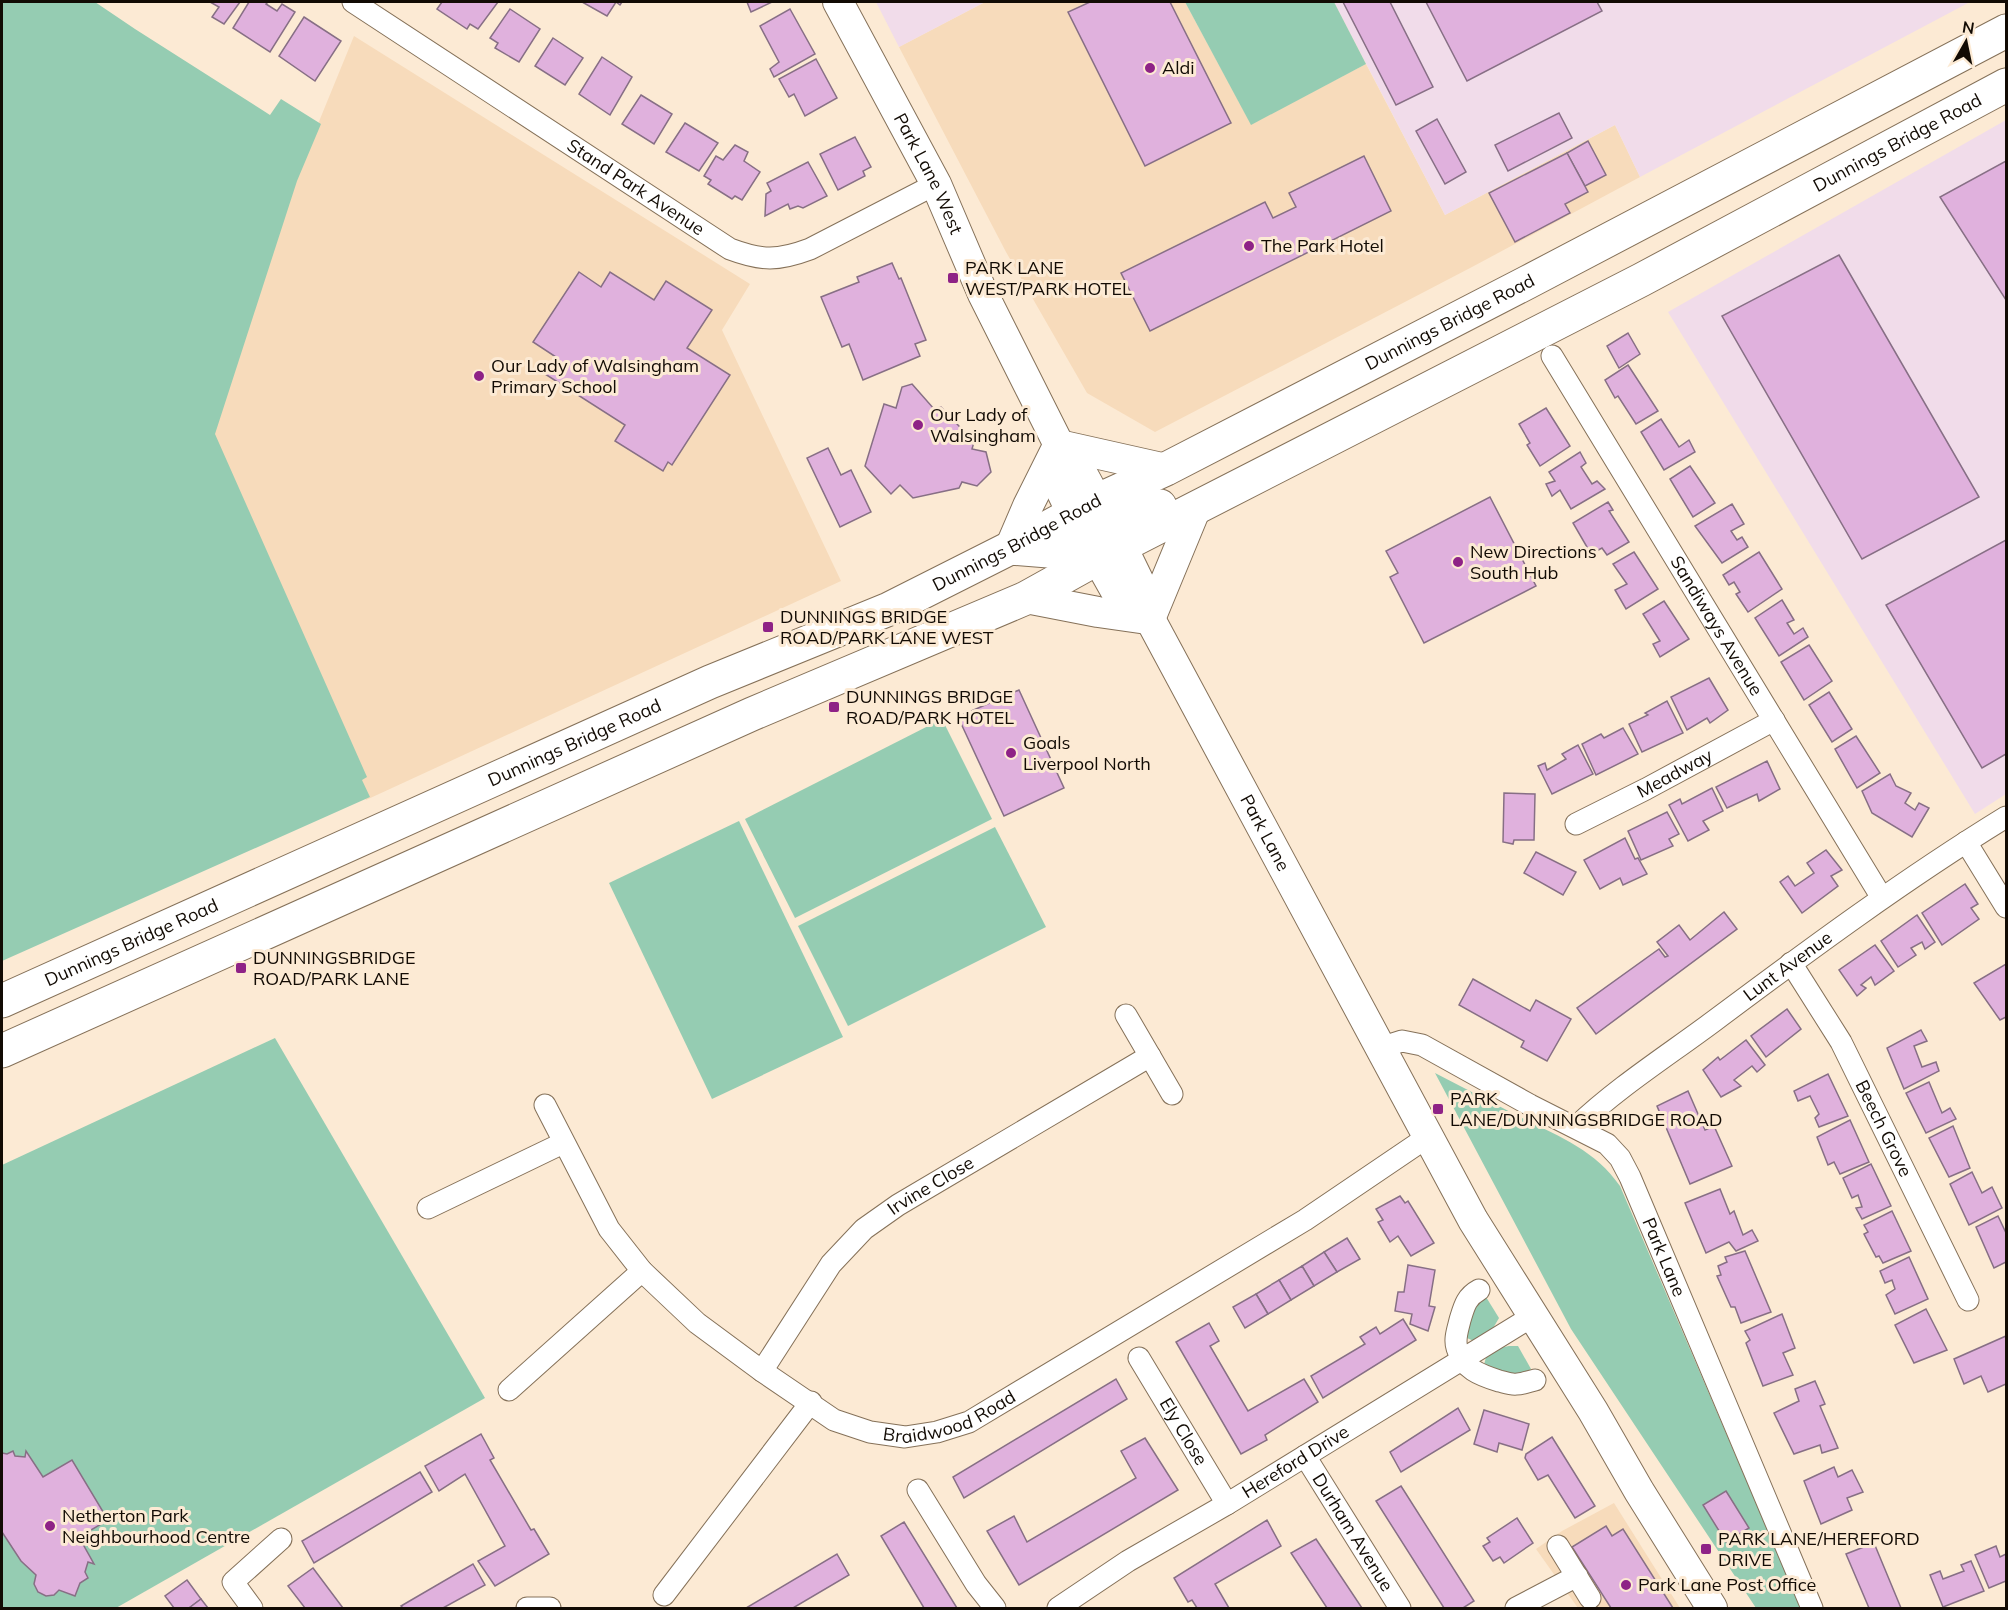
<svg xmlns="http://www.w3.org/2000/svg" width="2008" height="1610" viewBox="0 0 2008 1610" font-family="Mulish,sans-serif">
  <rect width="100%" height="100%" fill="#fcead4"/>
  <g fill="#f7dbbb">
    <polygon points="985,2 1185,2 1251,124 1366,64 1445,215 1615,125 1640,177 1472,267 1155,432 1087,393 1006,252 899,47"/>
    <polygon points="354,36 750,284 722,330 841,581 366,800 196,422"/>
    <polygon points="1614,1503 1680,1608 1595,1608 1593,1606 1588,1608 1578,1608 1536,1549 1562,1531"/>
  </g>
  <g fill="#f1dcea">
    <polygon points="876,2 985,2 899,47"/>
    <polygon points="1334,2 1970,2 1640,177 1615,125 1445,215"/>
    <polygon points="2006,120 2006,794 1975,814 1668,312"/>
  </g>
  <g fill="#95ccb2">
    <polygon points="2,2 95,2 135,29 270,115 281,99 321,124 297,181 215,434 367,777 362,780 370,797 2,961"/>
    <polygon points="1185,2 1334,2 1366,64 1251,125"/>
    <polygon points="942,719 992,819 795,918 745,819"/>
    <polygon points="739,821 843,1037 712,1099 609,883"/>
    <polygon points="995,827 1046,927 848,1026 798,926"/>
    <polygon points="275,1038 485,1398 116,1608 2,1608 2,1165"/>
    <path d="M1435,1073C1464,1088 1493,1103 1522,1118C1560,1137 1595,1150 1620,1186L1801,1608H1756L1571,1329Z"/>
    <polygon points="1486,1297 1499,1318 1492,1330 1476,1342 1467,1338 1466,1334 1474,1305"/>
    <path d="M1509,1346H1518L1531,1369C1513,1380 1502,1372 1484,1365L1486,1357L1499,1348Z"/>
  </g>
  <g fill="#e0b1dd" stroke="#876f85" stroke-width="1.5">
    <polygon points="210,2 240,2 224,24 212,17 219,7"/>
    <polygon points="249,2 268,2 266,4 277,11 282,4 295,12 270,52 233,28"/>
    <polygon points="442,2 498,2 478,29 470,24 467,29 437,9"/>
    <polygon points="582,2 622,2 620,5 616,2 607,16"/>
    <polygon points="747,2 772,2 751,12"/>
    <polygon points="1090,2 1170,2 1231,123 1145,166 1068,12"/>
    <polygon points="1343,2 1390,2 1433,87 1396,105"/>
    <polygon points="1426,2 1597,2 1602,11 1467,81"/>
    <polygon points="510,9 540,29 519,62 495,48 498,43 490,38"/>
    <polygon points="790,9 815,54 774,77 770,69 779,62 760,26"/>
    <polygon points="304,17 341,41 315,81 279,56"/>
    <polygon points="553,38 583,58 565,85 535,66"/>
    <polygon points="602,57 632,77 610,115 579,94"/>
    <polygon points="816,59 837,98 805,116 794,94 789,97 779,79"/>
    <polygon points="641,95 672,114 654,144 622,124"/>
    <polygon points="1559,113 1572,138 1508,171 1495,145"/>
    <polygon points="1437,119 1466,172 1445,184 1416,131"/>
    <polygon points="685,123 718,143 699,171 666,152"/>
    <polygon points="855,137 871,167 863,171 865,176 838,190 820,154"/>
    <polygon points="1588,141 1606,175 1585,186 1567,153"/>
    <polygon points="735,145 748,152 744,161 760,172 742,200 735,196 732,199 708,184 711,180 704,176 716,156 723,160"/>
    <polygon points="1567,153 1588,192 1565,204 1570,213 1515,242 1489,193"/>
    <polygon points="1364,156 1391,211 1150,331 1121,273 1265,202 1273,218 1296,207 1289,193"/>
    <polygon points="2006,161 2006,300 1940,197"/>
    <polygon points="808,162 827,196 803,208 798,206 790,209 788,204 765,216 766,194 771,191 767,183"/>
    <polygon points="1839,255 1979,497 1862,559 1722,316"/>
    <polygon points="892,263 899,279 901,278 926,340 915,344 920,356 863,380 849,344 842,347 821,297 859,282 857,277"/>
    <polygon points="579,272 601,287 610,272 654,300 666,281 712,310 687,348 730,375 672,465 668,462 663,471 615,441 625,425 545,374 556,357 533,342"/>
    <polygon points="1628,333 1640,354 1619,368 1607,346"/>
    <polygon points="1628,365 1658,411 1636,424 1618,396 1615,398 1605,380"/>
    <polygon points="912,384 934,409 941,407 974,442 972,449 986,452 991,472 977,486 962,482 959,488 913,498 900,485 891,494 865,466 884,404 896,408 902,387"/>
    <polygon points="1546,408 1570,446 1540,466 1527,445 1530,443 1519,424"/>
    <polygon points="1661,419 1679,447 1689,440 1695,452 1664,470 1641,432"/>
    <polygon points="828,448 841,475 851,470 871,512 840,527 807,458"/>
    <polygon points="1580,452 1586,463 1581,467 1592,484 1597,481 1605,489 1571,509 1560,490 1552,496 1546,484 1555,481 1549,472"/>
    <polygon points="1690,466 1715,503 1693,517 1670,479"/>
    <polygon points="1490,497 1536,586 1424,643 1390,577 1398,573 1386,551"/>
    <polygon points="1608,502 1613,510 1609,511 1629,542 1607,555 1602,548 1591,554 1573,523"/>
    <polygon points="1732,504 1744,524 1731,531 1737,540 1742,537 1748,547 1722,563 1695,526"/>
    <polygon points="2006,540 2006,754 1982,768 1886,605"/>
    <polygon points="1634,552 1658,589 1626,609 1615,590 1627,584 1613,564"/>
    <polygon points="1759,552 1782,589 1748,612 1736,594 1740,592 1734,582 1729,585 1723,575"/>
    <polygon points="1782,600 1794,620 1787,623 1794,634 1803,628 1808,637 1779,656 1755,618"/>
    <polygon points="1664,601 1689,639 1660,657 1653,644 1660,641 1643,614"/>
    <polygon points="1809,645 1832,681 1804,700 1781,662"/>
    <polygon points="1709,678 1728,710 1710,723 1707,718 1687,730 1671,697"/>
    <polygon points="1019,690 1064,788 1004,816 958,717"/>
    <polygon points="1829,692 1852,729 1832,742 1809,705"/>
    <polygon points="1667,701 1683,733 1642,752 1629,724 1648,715 1645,713"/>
    <polygon points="1623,728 1638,754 1596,775 1582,744 1601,734 1604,738"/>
    <polygon points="1856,736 1880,773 1857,788 1835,749"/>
    <polygon points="1578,745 1593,774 1552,794 1538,766 1545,763 1547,770 1566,759 1562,754"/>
    <polygon points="1767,761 1780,789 1759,801 1757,794 1727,808 1716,787"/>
    <polygon points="1890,774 1896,786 1911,793 1905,803 1915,810 1919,803 1929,808 1912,837 1872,813 1862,791"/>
    <polygon points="1712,788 1723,811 1703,821 1709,830 1688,841 1669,805 1680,799 1682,804"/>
    <polygon points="1504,793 1535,794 1534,840 1514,840 1513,844 1503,842"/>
    <polygon points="1667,812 1679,834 1669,839 1673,846 1641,860 1628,831"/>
    <polygon points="1625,838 1635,859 1638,858 1647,874 1623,885 1620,878 1600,889 1584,860"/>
    <polygon points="1826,850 1842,870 1831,876 1838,886 1802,913 1780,882 1788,876 1795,886 1814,873 1807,863"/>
    <polygon points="1536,852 1576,872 1563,895 1524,873"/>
    <polygon points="1965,884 1978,904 1971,908 1979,919 1942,945 1922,913"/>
    <polygon points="1724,912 1737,929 1596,1034 1577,1008 1659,949 1665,957 1668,956 1657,942 1679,925 1690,940"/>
    <polygon points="1917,915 1935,942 1925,949 1922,942 1911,948 1916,955 1898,967 1881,941"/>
    <polygon points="1875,945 1894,971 1875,985 1871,977 1861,985 1866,988 1857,996 1839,970"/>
    <polygon points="2006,964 2006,1017 2000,1020 1974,983"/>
    <polygon points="1473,979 1530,1011 1536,1000 1571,1019 1547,1061 1521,1047 1524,1041 1459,1005"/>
    <polygon points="1787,1009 1801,1029 1766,1057 1751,1036"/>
    <polygon points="1921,1030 1927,1041 1914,1046 1922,1067 1936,1062 1939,1071 1904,1089 1887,1048"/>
    <polygon points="1746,1040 1765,1065 1757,1072 1752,1066 1734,1080 1741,1086 1721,1097 1703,1070 1718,1057 1720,1060"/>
    <polygon points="1828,1074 1848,1116 1819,1127 1815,1118 1819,1114 1810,1096 1798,1101 1794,1091"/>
    <polygon points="1929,1082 1942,1113 1950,1108 1956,1119 1926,1133 1906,1093"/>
    <polygon points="1688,1091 1705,1130 1714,1126 1732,1166 1690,1184 1657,1106"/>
    <polygon points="1850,1120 1869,1162 1840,1174 1834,1162 1828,1165 1817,1137"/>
    <polygon points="1953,1126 1970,1168 1949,1177 1929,1138"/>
    <polygon points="1871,1164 1891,1206 1862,1219 1856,1208 1862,1207 1858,1195 1852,1198 1843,1178"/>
    <polygon points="1972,1172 1982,1193 1992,1187 2002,1208 1969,1225 1950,1184"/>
    <polygon points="1720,1189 1730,1214 1734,1211 1743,1235 1752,1230 1758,1241 1736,1251 1729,1242 1706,1253 1685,1203"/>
    <polygon points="1400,1196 1405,1203 1408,1201 1434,1243 1411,1256 1398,1236 1390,1242 1378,1222 1383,1220 1376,1209"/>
    <polygon points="1892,1211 1911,1251 1883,1263 1879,1256 1876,1257 1864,1234 1868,1232 1864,1225"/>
    <polygon points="1998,1216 2006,1233 2006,1262 1994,1268 1976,1227"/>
    <polygon points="1347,1238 1360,1259 1337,1272 1324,1252"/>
    <polygon points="1745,1251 1771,1312 1741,1323 1735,1307 1731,1307 1717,1276 1721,1275 1718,1266 1727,1262 1725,1257"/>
    <polygon points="1324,1252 1337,1272 1314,1286 1302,1266"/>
    <polygon points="1909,1257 1928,1299 1895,1314 1886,1295 1895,1289 1892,1280 1885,1283 1880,1271"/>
    <polygon points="1408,1265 1435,1270 1429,1306 1435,1307 1428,1331 1410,1324 1412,1314 1395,1311 1398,1292 1404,1292"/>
    <polygon points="1302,1266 1314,1286 1291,1300 1279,1280"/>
    <polygon points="1279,1280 1291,1300 1268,1314 1256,1294"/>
    <polygon points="1256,1294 1268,1314 1245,1328 1233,1307"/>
    <polygon points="1926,1309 1947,1350 1914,1363 1895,1325"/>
    <polygon points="1782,1314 1795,1348 1783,1353 1793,1375 1763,1386 1746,1343 1750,1340 1745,1331"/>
    <polygon points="1403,1319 1416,1340 1323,1398 1311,1376 1365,1344 1360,1337 1376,1327 1380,1334"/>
    <polygon points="1209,1323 1219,1341 1210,1346 1248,1411 1304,1379 1318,1402 1265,1435 1267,1440 1241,1454 1176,1342"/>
    <polygon points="2006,1336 2006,1384 1988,1392 1981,1376 1964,1384 1954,1359"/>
    <polygon points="1116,1379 1127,1399 964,1498 953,1477"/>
    <polygon points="1815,1381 1825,1404 1820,1406 1838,1448 1822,1453 1820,1445 1794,1454 1774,1413 1799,1401 1795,1389"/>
    <polygon points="1458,1408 1470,1430 1401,1472 1390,1452"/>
    <polygon points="1484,1410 1529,1424 1522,1450 1499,1443 1497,1452 1474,1444"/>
    <polygon points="481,1434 494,1458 490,1460 531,1530 534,1529 549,1554 495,1586 478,1561 505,1546 465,1474 439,1491 425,1466"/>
    <polygon points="1552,1437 1595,1506 1575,1518 1548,1475 1538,1480 1525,1458 1526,1454"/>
    <polygon points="1145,1438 1178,1490 1019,1585 987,1531 1014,1516 1027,1542 1136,1478 1121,1451"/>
    <polygon points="13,1451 15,1456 25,1457 26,1451 43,1477 72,1460 108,1520 79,1537 94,1564 88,1562 85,1572 88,1578 80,1583 75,1596 59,1590 54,1595 46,1596 38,1592 34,1584 36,1575 21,1561 2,1532 2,1453 7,1454"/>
    <polygon points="1834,1467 1838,1477 1852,1470 1863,1492 1847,1498 1852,1510 1821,1524 1804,1481"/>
    <polygon points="420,1472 432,1492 314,1563 302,1541"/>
    <polygon points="1401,1486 1474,1601 1463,1608 1444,1608 1376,1501"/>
    <polygon points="1726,1491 1749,1528 1726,1542 1703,1505"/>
    <polygon points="1517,1518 1533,1543 1504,1563 1500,1557 1493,1561 1483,1546 1490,1542 1487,1538"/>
    <polygon points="1267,1520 1281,1546 1215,1584 1229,1608 1197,1608 1192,1600 1188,1602 1174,1578"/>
    <polygon points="904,1522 957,1608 924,1608 881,1536"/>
    <polygon points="1606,1526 1612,1536 1623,1529 1673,1608 1611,1608 1572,1547"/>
    <polygon points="1316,1539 1362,1608 1327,1608 1291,1553"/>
    <polygon points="1874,1543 1901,1608 1869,1608 1846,1554"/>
    <polygon points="1996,1546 2000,1557 2006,1554 2006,1581 1989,1588 1975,1555"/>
    <polygon points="837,1554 849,1575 793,1608 746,1608"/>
    <polygon points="1971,1561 1984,1591 1943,1607 1930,1575 1940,1571 1943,1579 1964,1571 1961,1565"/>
    <polygon points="473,1564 485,1585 443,1608 403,1608 401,1606"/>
    <polygon points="313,1568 343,1608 305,1608 288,1586"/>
    <polygon points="187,1580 201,1599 189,1608 174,1608 165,1596"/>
    <polygon points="201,1599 208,1608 189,1608"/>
  </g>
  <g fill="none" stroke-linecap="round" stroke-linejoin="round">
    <defs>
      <g id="street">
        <path id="s1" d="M353,2L730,249C762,261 778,261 810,249L936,184"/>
        <path id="s2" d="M1552,356L1882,898"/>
        <path id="s3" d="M1576,824L1646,789L1774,720"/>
        <polyline points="1966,842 2006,907"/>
        <path id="s4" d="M1791,963L1841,1042L1968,1300"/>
        <polyline points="1126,1015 1172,1094"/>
        <path id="s5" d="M1380,1048L1402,1041L1422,1045L1530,1105L1607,1144L1620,1158L1630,1177L1812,1608"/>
        <path id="s6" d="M545,1105L609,1229L642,1271L697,1323L762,1371L834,1420L870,1432L905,1437L937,1432L969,1422L1305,1220L1429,1136"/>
        <path id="s7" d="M1576,1127C1618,1087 1667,1056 1714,1021C1809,950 1905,879 2006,817"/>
        <polyline points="428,1208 563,1143"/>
        <path d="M1479,1290C1466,1297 1464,1307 1460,1320C1458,1329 1454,1339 1457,1348C1463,1369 1480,1375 1499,1381C1504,1382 1511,1385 1517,1384C1523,1384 1530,1381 1535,1380"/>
        <path id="s8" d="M1139,1358L1227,1504"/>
        <path id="s9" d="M762,1371L831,1264L864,1229L898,1205L1150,1056"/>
        <polyline points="509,1390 642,1271"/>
        <path id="s10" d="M1305,1456L1400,1608"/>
        <polyline points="918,1490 976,1584 995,1608"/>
        <polyline points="1558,1546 1590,1598"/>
        <polyline points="664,1595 811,1402"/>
        <polyline points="252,1608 233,1582 281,1539"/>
        <polyline points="527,1608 550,1608"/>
        <path id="s11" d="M1058,1608L1128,1561L1227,1504L1533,1316"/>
        <polyline points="1516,1608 1577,1576"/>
      </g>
      <g id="secondary">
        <path id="s12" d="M838,2L936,184L983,294L1059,445L1083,475L1122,547L1139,582L1150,619L1473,1220L1593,1411L1639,1491L1712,1608"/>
        <polyline points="1059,445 1059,486 1072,513 1118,595 1150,619"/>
        <polyline points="1059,445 1166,469"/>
        <polyline points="1010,548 1028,506 1056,450"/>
        <polyline points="1026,598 1098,612 1147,619"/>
        <polyline points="1150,619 1195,510"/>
      </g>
      <g id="highway">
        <polyline points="1072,513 1091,525 1109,527 1157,506 1160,506"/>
        <polyline points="1010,548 1061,552 1088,540 1105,540"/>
        <path id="s13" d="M2,1001L710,682L889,609L1010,548L1096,501L1166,469L1528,282L2006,31"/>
        <path id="s14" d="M2,1051L752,714L1026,598L1098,558L1641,280L2006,85"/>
      </g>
    </defs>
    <use href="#street" stroke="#857159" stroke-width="23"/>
    <use href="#secondary" stroke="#857159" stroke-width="32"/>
    <use href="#highway" stroke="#857159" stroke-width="35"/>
    <use href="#street" stroke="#fff" stroke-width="21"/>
    <use href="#secondary" stroke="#fff" stroke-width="30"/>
    <use href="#highway" stroke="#fff" stroke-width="33"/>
  </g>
  <g fill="#8e2286" stroke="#fcead4" stroke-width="2">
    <circle cx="1150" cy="68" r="6"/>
    <circle cx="1249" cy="246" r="6"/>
    <rect x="947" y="272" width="12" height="12" rx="3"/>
    <circle cx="479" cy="376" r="6"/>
    <circle cx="918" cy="425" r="6"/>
    <circle cx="1458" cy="562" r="6"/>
    <rect x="762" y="621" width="12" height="12" rx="3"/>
    <rect x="828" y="701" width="12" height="12" rx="3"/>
    <circle cx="1011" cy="753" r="6"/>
    <rect x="235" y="962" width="12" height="12" rx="3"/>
    <rect x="1432" y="1103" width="12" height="12" rx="3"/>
    <circle cx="50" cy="1526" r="6"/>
    <rect x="1700" y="1543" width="12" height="12" rx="3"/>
    <circle cx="1626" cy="1585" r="6"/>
  </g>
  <g text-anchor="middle" stroke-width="6" stroke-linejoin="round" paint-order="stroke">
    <g font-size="18" fill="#120b04" stroke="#fcead4" text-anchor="start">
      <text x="1162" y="74">Aldi</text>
      <text x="1261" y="252">The Park Hotel</text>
      <text x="965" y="274">PARK LANE<tspan x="965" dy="21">WEST/PARK HOTEL</tspan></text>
      <text x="491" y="372">Our Lady of Walsingham<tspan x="491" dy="21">Primary School</tspan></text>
      <text x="930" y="421">Our Lady of<tspan x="930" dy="21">Walsingham</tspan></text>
      <text x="1470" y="558">New Directions<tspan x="1470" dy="21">South Hub</tspan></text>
      <text x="780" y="623">DUNNINGS BRIDGE<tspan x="780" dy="21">ROAD/PARK LANE WEST</tspan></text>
      <text x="846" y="703">DUNNINGS BRIDGE<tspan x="846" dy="21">ROAD/PARK HOTEL</tspan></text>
      <text x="1023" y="749">Goals<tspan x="1023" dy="21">Liverpool North</tspan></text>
      <text x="253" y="964">DUNNINGSBRIDGE<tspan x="253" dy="21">ROAD/PARK LANE</tspan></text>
      <text x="1450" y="1105">PARK<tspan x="1450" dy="21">LANE/DUNNINGSBRIDGE ROAD</tspan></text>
      <text x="62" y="1522">Netherton Park<tspan x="62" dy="21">Neighbourhood Centre</tspan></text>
      <text x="1718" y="1545">PARK LANE/HEREFORD<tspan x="1718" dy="21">DRIVE</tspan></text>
      <text x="1638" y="1591">Park Lane Post Office</text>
    </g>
    <g font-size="18" fill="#120b04" stroke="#fcead4">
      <text dy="6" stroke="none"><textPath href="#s14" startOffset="2103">Dunnings Bridge Road</textPath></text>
      <text dy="6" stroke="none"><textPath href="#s12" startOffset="194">Park Lane West</textPath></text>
      <text dy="6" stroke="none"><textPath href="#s1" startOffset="338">Stand Park Avenue</textPath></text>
      <text dy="6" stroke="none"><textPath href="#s13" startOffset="1600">Dunnings Bridge Road</textPath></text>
      <text dy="6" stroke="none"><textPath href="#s13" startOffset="1114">Dunnings Bridge Road</textPath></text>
      <text dy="6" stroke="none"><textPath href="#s2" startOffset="316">Sandiways Avenue</textPath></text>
      <text dy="6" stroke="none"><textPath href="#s13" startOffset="628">Dunnings Bridge Road</textPath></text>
      <text dy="6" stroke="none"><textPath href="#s3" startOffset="111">Meadway</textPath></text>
      <text dy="6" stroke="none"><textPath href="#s12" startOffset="936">Park Lane</textPath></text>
      <text dy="6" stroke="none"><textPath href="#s13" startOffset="142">Dunnings Bridge Road</textPath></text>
      <text dy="6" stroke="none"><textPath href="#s7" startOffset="266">Lunt Avenue</textPath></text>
      <text dy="6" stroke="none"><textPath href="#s4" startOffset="190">Beech Grove</textPath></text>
      <text dy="6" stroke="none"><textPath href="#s9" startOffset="255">Irvine Close</textPath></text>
      <text dy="6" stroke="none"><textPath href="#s5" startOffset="381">Park Lane</textPath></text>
      <text dy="6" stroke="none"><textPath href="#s6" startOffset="558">Braidwood Road</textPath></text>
      <text dy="6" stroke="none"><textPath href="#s8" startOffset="86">Ely Close</textPath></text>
      <text dy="6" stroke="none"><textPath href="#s11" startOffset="279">Hereford Drive</textPath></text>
      <text dy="6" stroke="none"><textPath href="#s10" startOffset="90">Durham Avenue</textPath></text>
    </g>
  </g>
  <rect width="2008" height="1610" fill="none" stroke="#120b04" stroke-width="6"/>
  <g transform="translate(1966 42) rotate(9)" stroke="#fcead4" stroke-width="4.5" paint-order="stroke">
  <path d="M0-4.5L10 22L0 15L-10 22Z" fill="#120b04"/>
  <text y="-9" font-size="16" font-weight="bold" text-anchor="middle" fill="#120b04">N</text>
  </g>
</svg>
